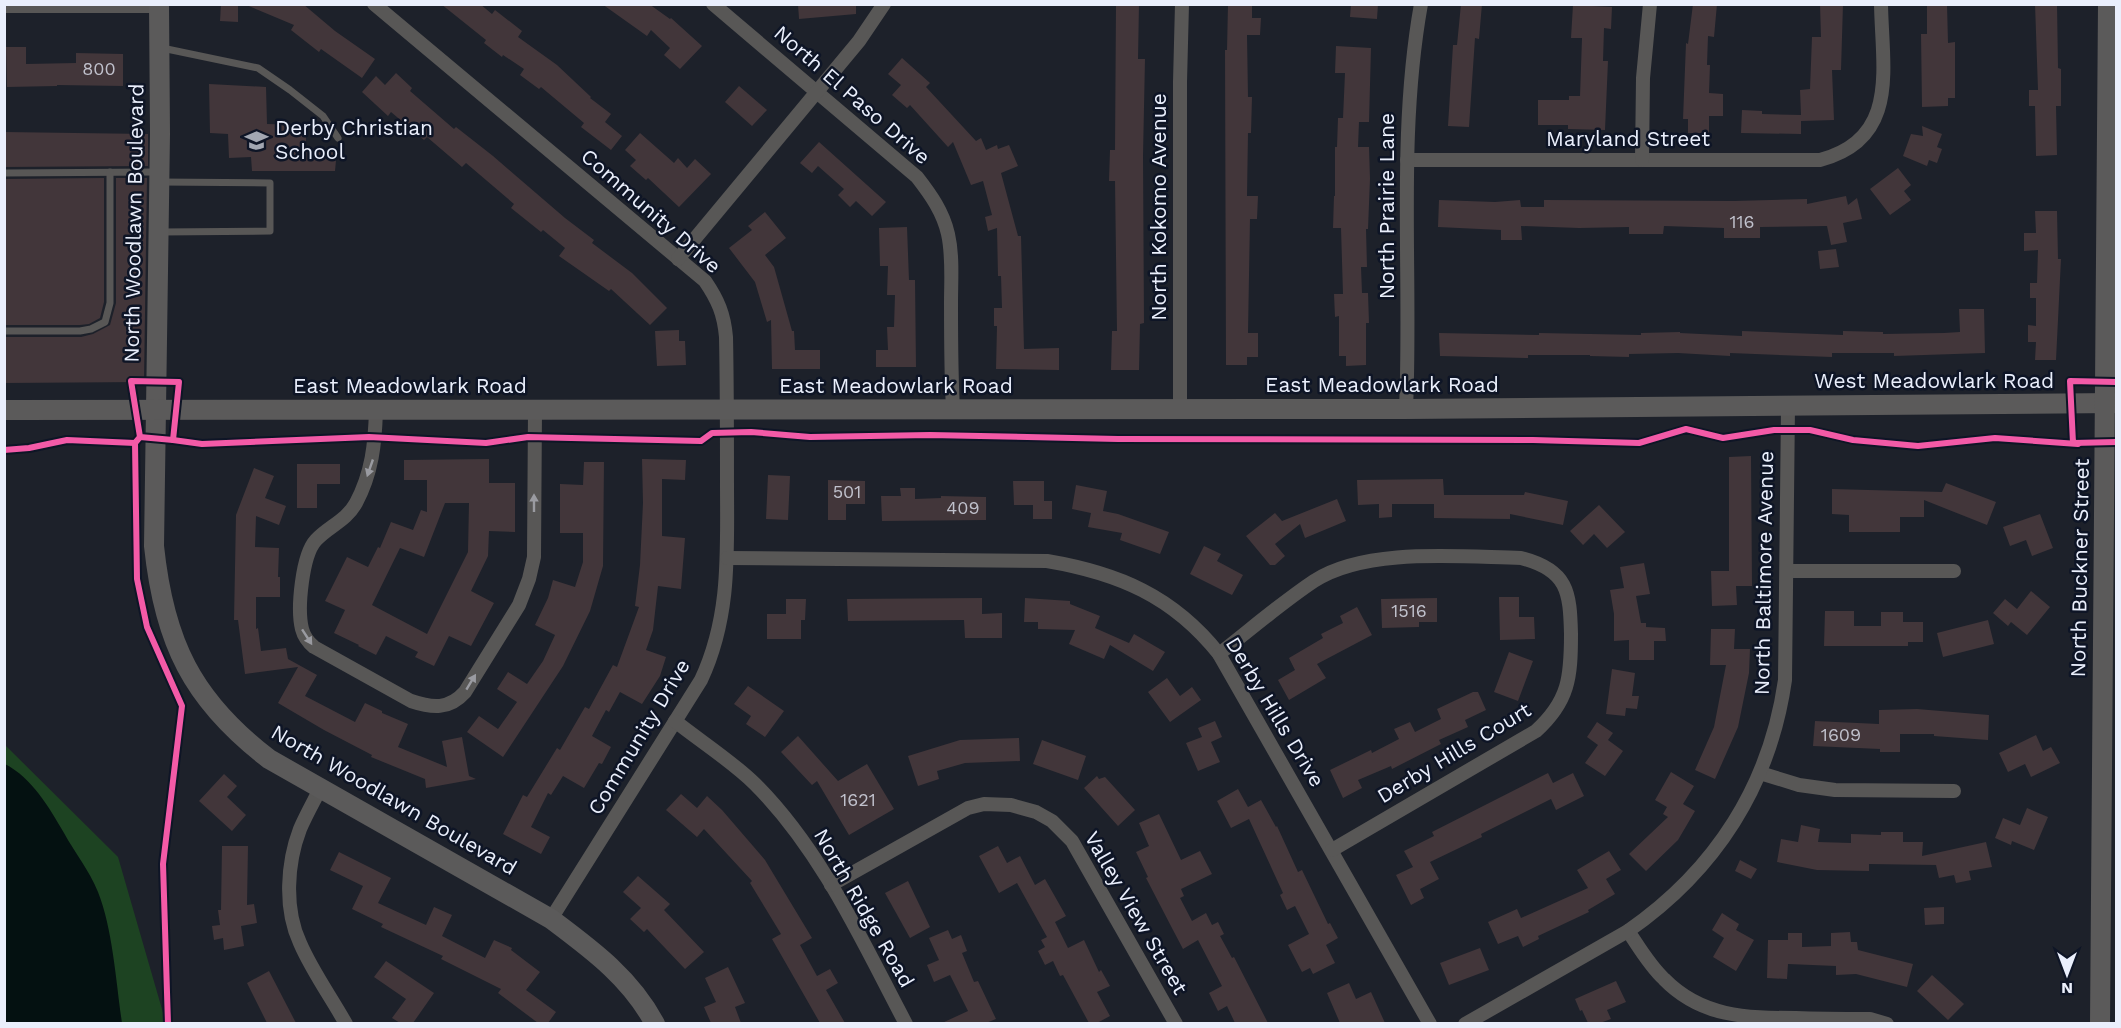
<svg xmlns="http://www.w3.org/2000/svg" width="2121" height="1028" viewBox="0 0 2121 1028" font-family="'Work Sans',sans-serif">
  <rect width="100%" height="100%" fill="#1d212a"/>
  <polygon fill="#1d4322" points="4,744 118,857 166,1023 5,1023"/>
  <path fill="#041111" d="M5,764C32,778 49,807 64,833C75,853 89,870 98,892C113,930 116,983 122,1023H5Z"/>
  <g fill="#42363a" fill-rule="evenodd">
    <polygon points="221,4 238,4 238,22 220,21"/>
    <polygon points="244,4 303,4 335,31 375,59 362,78 321,49 319,52 291,30 294,25"/>
    <polygon points="441,4 480,4 492,14 495,10 522,31 518,37 557,65 591,97 590,98 611,114 605,122 622,136 611,150 581,127 584,123 541,87 539,89 520,75 524,69 503,55 502,57 484,43 486,40"/>
    <polygon points="602,4 649,4 670,19 671,18 702,46 680,69 664,55 670,48 651,30 647,36"/>
    <polygon points="798,4 856,4 856,14 799,19"/>
    <polygon points="1116,4 1139,4 1138,59 1145,59 1143,156 1144,323 1140,324 1139,370 1111,370 1112,331 1117,331 1115,181 1109,181 1110,150 1115,150"/>
    <polygon points="1228,4 1252,4 1252,18 1261,18 1260,35 1247,35 1248,97 1252,97 1251,133 1248,133 1247,196 1258,196 1257,219 1250,219 1248,333 1258,333 1258,357 1247,357 1247,365 1226,365 1225,50 1227,50"/>
    <polygon points="1351,4 1378,4 1377,19 1350,17"/>
    <polygon points="1461,4 1482,4 1479,39 1475,38 1469,127 1448,126 1453,45 1457,45"/>
    <polygon points="1693,4 1717,4 1714,37 1708,36 1707,65 1710,65 1709,93 1723,94 1723,116 1709,116 1709,133 1688,133 1688,119 1683,119 1686,43 1688,44"/>
    <polygon points="1820,4 1843,4 1841,70 1832,70 1834,120 1801,121 1801,134 1741,133 1742,110 1762,111 1762,114 1801,115 1800,90 1810,89 1812,37 1821,37"/>
    <polygon points="1927,4 1947,4 1948,43 1955,42 1955,98 1948,98 1948,106 1922,107 1921,34 1927,34"/>
    <polygon points="2035,4 2057,4 2058,68 2061,69 2061,106 2056,106 2057,155 2036,156 2035,106 2029,106 2029,90 2038,90"/>
    <polygon points="1573,5 1612,7 1611,29 1604,28 1603,61 1608,61 1605,130 1568,129 1568,125 1538,125 1538,100 1569,100 1569,96 1580,96 1582,38 1571,38"/>
    <polygon points="1336,46 1371,48 1369,122 1359,122 1358,147 1369,147 1370,179 1368,229 1366,229 1367,267 1361,267 1362,293 1368,293 1369,323 1366,323 1366,365 1346,366 1346,356 1339,356 1339,316 1335,317 1334,294 1343,294 1341,228 1333,228 1334,196 1335,196 1335,147 1337,147 1338,118 1343,118 1345,73 1335,73"/>
    <polygon points="6,47 26,47 26,64 76,63 76,53 123,54 123,86 57,85 57,86 7,87"/>
    <polygon points="902,58 930,83 926,87 976,141 981,138 986,150 997,145 998,149 1009,145 1018,166 1001,173 1018,236 1021,236 1024,349 1059,348 1059,370 996,369 997,326 994,326 994,308 1002,308 1001,276 998,276 997,228 988,231 985,217 992,215 983,181 971,185 953,142 948,147 910,105 907,108 892,95 901,85 888,74"/>
    <polygon points="396,73 412,88 410,91 454,129 456,127 493,156 565,218 594,240 592,243 632,273 667,308 650,325 611,289 609,291 559,256 565,248 543,230 541,232 511,208 514,204 466,163 462,167 427,137 424,140 391,112 388,116 362,92 376,76 385,85"/>
    <polygon points="209,84 266,87 267,124 306,125 306,151 337,150 335,171 252,171 251,157 229,158 228,134 210,133"/>
    <polygon points="739,86 767,110 752,126 725,102"/>
    <polygon points="1922,126 1942,134 1937,147 1942,149 1937,163 1929,160 1927,166 1903,156 1911,134 1923,136"/>
    <polygon points="4,132 148,134 148,166 4,167"/>
    <polygon points="640,133 674,163 678,158 687,168 695,159 711,174 679,207 648,178 646,180 630,166 636,160 625,150"/>
    <polygon points="819,142 886,202 872,216 856,201 850,207 838,195 844,189 818,166 812,173 800,163"/>
    <polygon points="1898,168 1911,185 1904,191 1911,200 1890,215 1870,189"/>
    <polygon points="104,178 104,302 100,318 89,324 80,325 4,325 4,179"/>
    <polygon points="116,178 147,178 144,382 4,383 4,337 81,337 93,334 110,325 116,303"/>
    <polygon points="1846,196 1848,205 1857,198 1862,219 1843,223 1847,242 1831,245 1827,226 1760,227 1760,238 1724,238 1724,228 1664,226 1663,234 1629,234 1629,227 1579,228 1521,226 1522,240 1501,240 1501,230 1438,227 1439,200 1495,202 1520,200 1521,207 1544,207 1544,200 1734,201 1807,199 1807,204"/>
    <polygon points="2035,211 2057,211 2058,259 2061,259 2056,360 2035,360 2036,342 2028,342 2028,325 2036,326 2036,298 2030,298 2030,283 2037,283 2038,250 2024,251 2024,233 2036,233"/>
    <polygon points="765,212 786,238 765,255 774,267 792,331 794,331 795,350 820,350 820,369 772,369 771,320 767,322 755,282 729,248 752,230 748,226"/>
    <polygon points="907,227 909,280 915,280 916,367 876,367 876,350 888,350 887,327 894,327 895,295 887,295 888,266 880,266 879,228"/>
    <polygon points="1836,249 1839,267 1820,269 1818,251"/>
    <polygon points="1959,309 1984,309 1985,353 1894,356 1894,353 1832,353 1832,357 1730,353 1730,356 1678,353 1629,354 1629,357 1590,356 1590,355 1528,355 1528,358 1440,356 1439,333 1539,335 1539,333 1641,335 1641,333 1680,332 1680,333 1742,336 1742,331 1843,335 1843,331 1883,332 1883,334 1944,333 1960,332"/>
    <polygon points="679,330 679,341 685,341 686,365 657,366 655,331"/>
    <polygon points="1751,456 1752,586 1736,586 1737,605 1712,606 1711,571 1729,571 1729,457"/>
    <path d="M489,459V483H515V532L489,531L488,556L471,591L494,603L471,646L449,636L434,666L415,657L418,652L386,636L376,655L358,646L359,645L334,633L345,610L325,601L347,557L368,567L378,547L380,548L391,522L413,530L421,510L427,512V480H404V460ZM445,503H469L468,552L427,634L372,605L400,548L424,557Z"/>
    <polygon points="642,459 686,460 685,480 662,479 662,536 685,538 681,589 658,586 653,630 646,650 666,657 660,676 642,704 620,692 609,712 606,710 592,736 611,747 602,764 599,763 584,788 563,776 551,795 548,793 531,827 550,837 541,854 503,834 523,795 527,797 557,748 560,750 585,707 589,709 613,665 617,667 639,607 635,606 640,565 643,503"/>
    <polygon points="584,462 604,462 603,566 590,611 563,666 503,757 467,732 479,716 498,729 517,702 497,689 508,672 527,684 543,661 555,635 535,625 548,598 553,580 575,587 583,562 583,533 560,533 560,484 583,485"/>
    <polygon points="297,464 340,464 340,484 317,484 317,508 297,508"/>
    <polygon points="254,468 274,476 265,498 286,506 279,525 256,516 255,547 279,548 278,577 280,577 280,597 256,597 256,629 258,628 261,651 286,648 288,659 317,675 305,696 355,722 365,703 382,711 382,713 408,724 398,747 447,767 442,741 462,737 469,776 476,779 426,788 425,779 371,757 372,755 324,730 278,703 298,667 245,674 238,620 234,620 236,515"/>
    <polygon points="768,475 790,476 788,520 766,519"/>
    <polygon points="1443,479 1444,495 1524,495 1525,492 1568,501 1563,525 1510,514 1510,519 1434,518 1434,504 1392,504 1392,517 1379,518 1379,504 1358,505 1357,480"/>
    <polygon points="828,480 865,481 865,504 846,504 846,520 828,520"/>
    <polygon points="1013,481 1044,481 1044,501 1052,501 1052,519 1033,519 1033,505 1014,505"/>
    <polygon points="1946,483 1996,502 1987,525 1924,500 1924,517 1900,517 1900,532 1849,532 1849,515 1832,514 1832,489 1942,492"/>
    <polygon points="1076,485 1107,491 1103,511 1118,514 1169,532 1160,554 1120,540 1122,533 1088,527 1091,513 1072,509"/>
    <polygon points="900,488 915,488 915,499 941,498 941,496 986,497 986,520 882,521 881,496 901,496"/>
    <polygon points="1337,499 1346,521 1305,538 1300,524 1275,544 1285,556 1275,565 1270,565 1246,536 1275,513 1282,521"/>
    <polygon points="1599,505 1625,532 1607,548 1594,534 1583,545 1570,531"/>
    <polygon points="2040,514 2053,548 2032,556 2026,540 2010,546 2003,527"/>
    <polygon points="1204,546 1221,554 1217,561 1243,575 1232,595 1190,574"/>
    <polygon points="1644,563 1650,594 1636,596 1641,623 1646,623 1646,627 1665,628 1666,641 1654,641 1654,660 1629,660 1629,640 1614,641 1614,614 1610,590 1624,588 1620,567"/>
    <polygon points="2031,591 2050,607 2027,635 2011,622 2008,626 1993,613 2005,599 2017,609"/>
    <polygon points="1499,597 1519,597 1519,617 1534,617 1535,639 1500,640"/>
    <polygon points="982,598 982,614 1002,613 1002,638 965,638 964,620 848,621 847,599"/>
    <polygon points="1025,598 1070,601 1070,604 1100,616 1095,628 1129,643 1134,634 1165,652 1153,671 1110,645 1104,659 1069,644 1075,630 1038,629 1038,622 1024,622"/>
    <polygon points="1437,598 1437,622 1419,622 1419,627 1382,628 1381,599"/>
    <polygon points="786,599 806,599 805,620 801,620 801,639 767,639 767,614 786,614"/>
    <polygon points="1357,607 1372,635 1317,664 1326,678 1289,700 1278,680 1295,670 1289,658 1323,638 1321,634 1343,623 1340,616"/>
    <polygon points="1825,611 1854,611 1854,626 1881,626 1881,612 1903,612 1903,622 1923,622 1923,642 1908,642 1908,646 1824,646"/>
    <polygon points="1988,620 1994,644 1943,657 1937,633"/>
    <polygon points="1711,629 1735,629 1734,649 1750,649 1749,673 1738,727 1715,779 1695,770 1714,727 1726,665 1710,665"/>
    <polygon points="1509,652 1533,661 1518,701 1494,692"/>
    <polygon points="1612,669 1635,673 1632,696 1639,696 1637,709 1626,708 1625,716 1606,714"/>
    <polygon points="1167,678 1180,696 1192,687 1201,700 1170,722 1148,692"/>
    <polygon points="748,686 784,711 765,737 746,724 751,716 734,704"/>
    <polygon points="1473,692 1478,692 1486,710 1465,720 1468,727 1439,740 1441,744 1392,769 1391,766 1358,780 1362,788 1343,798 1330,770 1371,750 1372,753 1399,739 1394,729 1410,722 1415,732 1441,719 1437,709"/>
    <polygon points="1917,709 1989,715 1988,740 1934,736 1934,734 1900,734 1900,752 1880,752 1880,749 1813,746 1815,721 1879,724 1879,710"/>
    <polygon points="1215,721 1222,737 1211,742 1220,762 1198,771 1186,743 1202,737 1198,728"/>
    <polygon points="1597,722 1613,733 1608,740 1623,751 1605,776 1585,763 1598,745 1587,737"/>
    <polygon points="2036,735 2043,751 2051,747 2060,763 2031,777 2025,764 2008,772 1999,753"/>
    <polygon points="798,736 838,781 867,764 894,809 849,835 817,781 812,785 781,752"/>
    <polygon points="1019,738 1020,761 965,763 937,771 939,779 918,786 908,756 960,740"/>
    <polygon points="1042,740 1086,756 1078,780 1033,764"/>
    <polygon points="1671,772 1694,786 1683,804 1695,811 1678,840 1646,871 1629,854 1668,817 1663,814 1667,807 1655,800"/>
    <polygon points="1548,773 1553,783 1573,773 1584,796 1556,810 1551,799 1481,834 1482,837 1430,862 1439,879 1420,889 1424,898 1411,905 1396,875 1413,867 1404,851 1434,836 1432,832"/>
    <polygon points="224,774 237,786 227,797 246,815 232,831 199,801"/>
    <polygon points="1097,776 1099,779 1105,777 1135,810 1118,826 1084,788"/>
    <polygon points="1238,789 1248,807 1261,800 1276,827 1277,826 1298,872 1302,870 1328,924 1330,923 1338,938 1326,945 1335,963 1313,974 1310,968 1302,972 1288,945 1309,934 1295,906 1287,910 1280,895 1283,893 1249,819 1231,828 1217,801"/>
    <polygon points="681,794 697,808 707,796 722,810 765,860 812,938 800,945 817,976 830,969 838,983 826,990 845,1023 820,1023 772,939 781,934 750,883 752,881 704,829 697,837 666,810"/>
    <polygon points="2027,808 2048,817 2034,850 2012,841 2011,845 1995,838 2003,818 2020,825"/>
    <polygon points="1159,814 1181,860 1200,851 1212,874 1181,889 1184,896 1180,898 1192,921 1206,913 1212,925 1218,922 1224,934 1220,936 1232,958 1234,957 1268,1023 1235,1023 1227,1006 1218,1011 1209,993 1222,986 1198,940 1183,949 1173,930 1146,878 1148,877 1136,852 1149,846 1139,823"/>
    <polygon points="1801,825 1820,829 1818,842 1851,843 1851,834 1881,835 1881,832 1903,832 1903,842 1923,842 1922,856 1986,842 1992,867 1969,871 1971,880 1956,883 1954,875 1939,878 1936,865 1869,864 1869,871 1817,870 1777,862 1781,839 1798,842"/>
    <polygon points="222,846 248,846 247,905 254,904 257,923 241,926 244,946 224,950 223,938 214,940 212,926 220,925 218,910 221,910"/>
    <polygon points="998,846 1007,863 1020,856 1035,885 1045,879 1066,916 1055,922 1068,948 1084,940 1099,972 1101,970 1110,986 1097,992 1110,1016 1097,1023 1089,1023 1063,975 1060,976 1053,961 1045,965 1038,951 1045,947 1041,940 1047,937 1017,883 999,893 979,856"/>
    <polygon points="1609,851 1621,870 1606,879 1615,894 1588,910 1589,912 1538,936 1539,939 1523,947 1518,936 1498,944 1488,922 1517,909 1521,918 1588,888 1577,870"/>
    <polygon points="339,852 391,878 378,903 426,925 434,907 452,915 442,936 485,958 494,940 512,948 511,950 540,972 526,990 556,1012 548,1023 538,1023 498,993 501,989 441,959 443,956 381,927 383,924 352,909 363,886 330,870"/>
    <polygon points="1740,860 1757,869 1751,879 1735,871"/>
    <polygon points="638,876 670,904 664,910 704,952 685,969 647,929 644,932 630,919 641,908 623,892"/>
    <polygon points="908,881 930,927 910,938 885,893"/>
    <polygon points="1944,907 1944,924 1925,925 1924,908"/>
    <polygon points="1722,913 1739,924 1736,930 1754,940 1736,971 1713,957 1724,938 1712,930"/>
    <polygon points="948,930 952,939 961,935 967,951 962,953 974,982 978,981 996,1019 986,1023 942,1023 968,1011 950,975 934,982 927,965 939,960 929,938"/>
    <polygon points="1850,932 1851,942 1857,942 1858,950 1913,964 1907,987 1856,974 1836,975 1836,966 1788,964 1787,979 1767,978 1768,940 1788,940 1788,933 1802,933 1802,947 1831,946 1831,933"/>
    <polygon points="1480,948 1489,970 1449,985 1440,963"/>
    <polygon points="386,961 434,993 413,1023 400,1023 392,1018 406,999 374,977"/>
    <polygon points="728,967 745,1003 735,1007 741,1023 711,1023 704,1007 716,1002 705,978"/>
    <polygon points="269,971 296,1023 267,1023 247,983"/>
    <polygon points="1932,975 1964,1004 1948,1020 1917,991"/>
    <polygon points="1616,981 1626,1002 1607,1010 1611,1019 1600,1023 1588,1023 1582,1010 1580,1011 1575,999"/>
    <polygon points="1349,983 1356,999 1371,992 1385,1023 1340,1023 1327,993"/>
  </g>
  <g fill="none" stroke-linecap="round" stroke-linejoin="round">
    <g stroke="#585756" stroke-width="7">
      <polyline points="162,48 258,68 290,90 323,116 338,138"/>
      <polyline points="4,173 156,172"/>
      <polyline points="160,182 270,183 270,231 161,232"/>
      <polyline points="4,331 80,331 91,329 105,322 110,303 110,172"/>
    </g>
    <g stroke="#585756" stroke-width="14">
      <path d="M374,4L705,281C718,300 724,314 726,337C727,385 727,434 727,483C727,552 731,616 701,680L551,919"/>
      <path d="M713,4L917,177C931,195 943,212 948,234C953,256 951,280 951,303C951,339 951,374 953,409"/>
      <polyline points="4,6 159,6"/>
      <path d="M1407,160H1820C1900,139 1882,68 1881,4"/>
      <polyline points="1642,160 1643,78 1650,4"/>
      <polyline points="678,259 859,41 884,4"/>
      <polyline points="1180,409 1180,82 1182,4"/>
      <path d="M1406,409C1412,274 1397,138 1421,4"/>
      <path d="M376,410C375,444 372,473 356,503C346,521 329,526 316,540C302,555 297,609 302,629C304,637 308,642 314,647L411,701C432,708 449,710 465,692L519,605L529,579L534,557L535,410"/>
      <path d="M727,558L1047,561C1118,573 1173,596 1219,654L1430,1024"/>
      <polyline points="1787,571 1954,571"/>
      <path d="M1219,654C1250,630 1281,603 1314,581C1366,547 1461,557 1521,558C1568,570 1570,592 1571,634C1571,677 1569,701 1536,731L1332,850"/>
      <path d="M675,721C700,741 733,762 755,784C822,851 862,941 906,1024"/>
      <polyline points="1760,773 1799,785 1835,790 1954,791"/>
      <path d="M321,787C314,801 306,815 300,829C287,863 284,909 300,943C312,971 331,997 346,1024"/>
      <polyline points="831,885 968,808 984,804 1011,805 1036,812 1052,821 1072,841 1176,1024"/>
      <path d="M1628,931C1639,947 1649,965 1664,979C1701,1017 1746,1018 1796,1018C1820,1019 1845,1019 1870,1019L1887,1024"/>
      <path d="M1465,1024L1628,931C1716,870 1770,785 1785,680L1788,406"/>
    </g>
    <g stroke="#5b5a5a" stroke-width="20">
      <path d="M159,4L160,134L154,546C164,642 192,700 269,759L551,919C591,949 631,978 655,1024"/>
      <polyline points="4,410 1406,409 2116,403"/>
      <polyline points="2100,1024 2108,4"/>
    </g>
    <defs>
      <g id="cycleway">
        <polyline points="2116,382 2070,381 2073,443 2116,442"/>
        <polyline points="173,440 202,444 369,437 486,443 528,437 701,441 712,433 751,432 810,437 930,435 1118,439 1533,440 1639,443 1686,429 1723,438 1774,430 1810,430 1853,440 1918,446 1995,438 2078,444"/>
        <polyline points="135,443 137,579 147,627 182,706 163,864 168,1024"/>
        <polyline points="4,450 29,448 67,440 135,443 140,437 173,440 179,382 131,381 140,437"/>
      </g>
    </defs>
    <use href="#cycleway" stroke="#0e1526" stroke-width="10"/>
    <use href="#cycleway" stroke="#f35aa7" stroke-width="6"/>
  </g>
  <defs><path id="oneway-solid" d="M-6-.8H1V-3.2L6.5 0L1 3.2V.8H-6Z" transform="scale(1.5)"/></defs>
  <g fill="#9a9ba1">
    <use href="#oneway-solid" transform="translate(370 468) rotate(109)"/>
    <use href="#oneway-solid" transform="translate(534 503) rotate(-90)"/>
    <use href="#oneway-solid" transform="translate(307 637) rotate(57)"/>
    <use href="#oneway-solid" transform="translate(471 682) rotate(-59)"/>
  </g>
  <defs>
    <symbol id="school-bare" viewBox="-9 -9 18 18"><path d="M0-5L7-2L0 1L-7-2ZM-4 1L0 2.5L4 1V4Q0 6-4 4Z" fill="#a2a7b2" stroke="#0e1526" stroke-width="2.5" paint-order="stroke"/></symbol>
  </defs>
  <g fill-rule="evenodd">
    <use href="#school-bare" x="240" y="124" width="33" height="33"/>
  </g>
  <g text-anchor="middle" stroke-width="5" stroke-linejoin="round" paint-order="stroke">
    <g font-size="18" fill="#c0c1cc">
      <text x="99" y="75">800</text>
      <text x="1742" y="228">116</text>
      <text x="847" y="498">501</text>
      <text x="963" y="514">409</text>
      <text x="1409" y="617">1516</text>
      <text x="1841" y="741">1609</text>
      <text x="858" y="806">1621</text>
    </g>
    <g font-size="21" fill="#eaeffc" stroke="#0e1526">
      <text transform="translate(852 95) rotate(41)" y="7">North El Paso Drive</text>
      <text x="1628" y="146">Maryland Street</text>
      <text transform="translate(1387 206) rotate(-90)" y="7">North Prairie Lane</text>
      <text transform="translate(1159 207) rotate(-90)" y="7">North Kokomo Avenue</text>
      <text transform="translate(651 211) rotate(41)" y="7">Community Drive</text>
      <text transform="translate(134 223) rotate(-89)" y="7">North Woodlawn Boulevard</text>
      <text x="1934" y="388">West Meadowlark Road</text>
      <text x="1382" y="392">East Meadowlark Road</text>
      <text x="410" y="393">East Meadowlark Road</text>
      <text x="896" y="393">East Meadowlark Road</text>
      <text transform="translate(2080 568) rotate(-89)" y="7">North Buckner Street</text>
      <text transform="translate(1764 573) rotate(-89)" y="7">North Baltimore Avenue</text>
      <text transform="translate(1275 712) rotate(59)" y="7">Derby Hills Drive</text>
      <text transform="translate(639 737) rotate(-59)" y="7">Community Drive</text>
      <text transform="translate(1454 753) rotate(-31)" y="7">Derby Hills Court</text>
      <text transform="translate(394 800) rotate(30)" y="7">North Woodlawn Boulevard</text>
      <text transform="translate(864 908) rotate(60)" y="7">North Ridge Road</text>
      <text transform="translate(1136 913) rotate(60)" y="7">Valley View Street</text>
    </g>
    <g font-size="21" fill="#eaeffc" stroke="#0e1526" text-anchor="start">
      <text x="275" y="135">Derby Christian<tspan x="275" dy="24">School</tspan></text>
    </g>
  </g>
  <rect width="2121" height="1028" fill="none" stroke="#eaeffc" stroke-width="12"/>
  <g transform="translate(2067 974) rotate(180)" stroke="#0e1526" stroke-width="4.5" paint-order="stroke">
  <path d="M0-4.5L10 22L0 15L-10 22Z" fill="#eaeffc"/>
  <text y="-9" font-size="16" font-weight="bold" text-anchor="middle" fill="#eaeffc">N</text>
  </g>
</svg>
